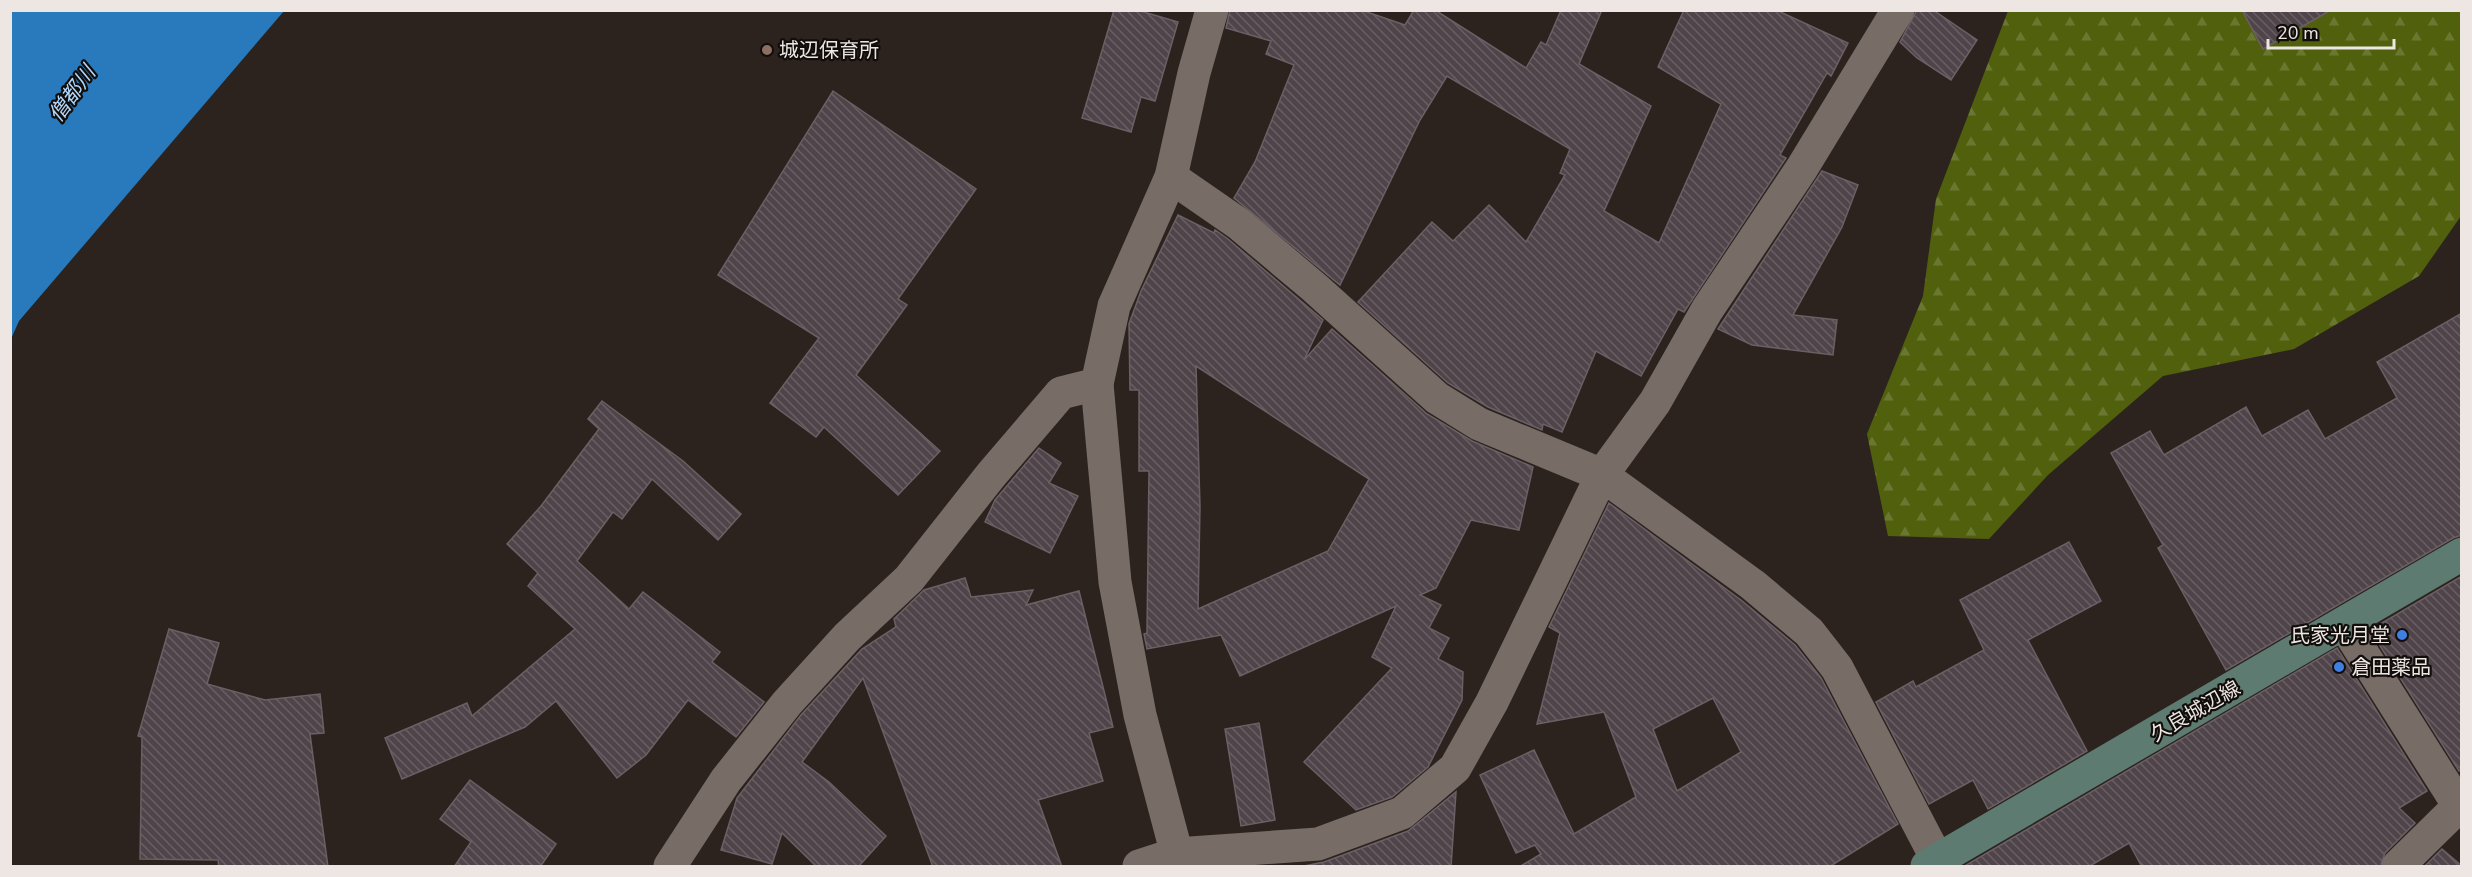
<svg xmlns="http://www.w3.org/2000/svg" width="2472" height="877" viewBox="0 0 2472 877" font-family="'Nunito Sans','Noto Sans JP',sans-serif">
  <defs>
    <pattern id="forest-firs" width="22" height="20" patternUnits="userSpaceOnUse" patternTransform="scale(1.5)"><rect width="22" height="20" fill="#51600d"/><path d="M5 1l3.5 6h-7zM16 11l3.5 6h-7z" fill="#6a7730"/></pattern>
    <pattern id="building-back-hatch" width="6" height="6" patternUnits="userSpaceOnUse" patternTransform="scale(1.5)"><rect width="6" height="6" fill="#4f4449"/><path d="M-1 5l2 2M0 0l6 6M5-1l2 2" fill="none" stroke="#695f63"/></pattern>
  </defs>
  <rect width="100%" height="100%" fill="#2c231e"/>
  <polygon fill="url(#forest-firs)" points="2008,11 2461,11 2461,216 2419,276 2294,349 2163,376 2048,475 1989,539 1888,536 1867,434 1923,296 1936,199"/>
  <polygon fill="#287abd" points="11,10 284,11 19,321 11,339"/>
  <g fill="url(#building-back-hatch)" stroke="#6b6065" stroke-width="1.5" fill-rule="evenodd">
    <polygon points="1114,10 1137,10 1178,22 1155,101 1141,97 1131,132 1082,118"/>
    <polygon points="1230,10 1361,10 1405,25 1414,10 1435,10 1526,68 1541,42 1546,45 1561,10 1602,10 1579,64 1651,106 1604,211 1659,243 1721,104 1658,67 1684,10 1776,10 1848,43 1831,76 1827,73 1780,155 1786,158 1684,312 1678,309 1641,376 1596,351 1562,432 1543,424 1542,430 1488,407 1448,383 1358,302 1432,222 1453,241 1489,205 1526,242 1565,175 1560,173 1570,149 1447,76 1420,120 1340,285 1234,198 1255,162 1294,65 1266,54 1271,41 1226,28"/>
    <polygon points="1917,10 1933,10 1977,40 1951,80 1917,58 1900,42"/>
    <polygon points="2242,10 2331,10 2263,49"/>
    <polygon points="833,91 976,189 898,299 907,305 856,375 940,451 898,495 824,427 816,437 770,403 819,338 718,275"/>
    <polygon points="1822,171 1858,185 1842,227 1793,315 1837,320 1833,355 1752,345 1718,329"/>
    <path d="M1178,215L1214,233L1215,230L1228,239L1323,320L1304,360L1332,329L1427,414L1472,441L1533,467L1519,530L1471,520L1436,588L1420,595L1441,605L1429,628L1449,638L1438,659L1463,672L1462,700L1428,767L1392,797L1356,810L1304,762L1392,668L1372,657L1396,606L1240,676L1221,635L1147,649L1144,634L1147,633L1149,471H1139V390H1130L1129,324L1141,291ZM1196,366L1369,479L1328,551L1198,609L1200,507Z"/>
    <polygon points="2462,313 2462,535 2453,538 2226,670 2158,548 2163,545 2111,453 2150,431 2164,455 2246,407 2262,436 2308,410 2325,439 2397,398 2377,362"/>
    <polygon points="602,401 683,461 741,514 718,540 652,479 622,519 613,512 577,561 629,609 643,592 720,652 712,662 764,702 736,737 688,700 646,755 617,778 556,701 525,727 402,779 385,738 467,703 472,716 575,629 528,586 538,573 507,544 541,506 599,429 588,419"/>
    <polygon points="1039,448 1061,463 1049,483 1078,496 1050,553 985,522 995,500"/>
    <path d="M1609,503L1741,600L1795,645L1821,678L1898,824L1829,867H1519L1541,854L1535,845L1516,853L1480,775L1534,750L1574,834L1636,797L1604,712L1537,724L1560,633L1549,627ZM1713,698L1741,752L1677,791L1653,729Z"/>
    <polygon points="2069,542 2101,601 2028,640 2087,751 1988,809 1973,780 1929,804 1876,702 1913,681 1916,687 1984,650 1960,600"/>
    <polygon points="2462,576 2462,769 2459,771 2370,630"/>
    <polygon points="965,578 971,597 1033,590 1026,605 1079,591 1113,727 1089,733 1103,781 1038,800 1062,867 933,867 863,678 802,762 829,782 886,836 858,867 817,867 782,833 772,864 721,850 737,798 801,715 862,649 896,627 894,619 924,590"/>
    <polygon points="169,629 219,643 207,684 265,700 320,694 324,733 310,734 328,867 219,867 218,860 140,859 142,737 138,736"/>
    <polygon points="2337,648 2427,791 2399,808 2415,823 2385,853 2380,867 2142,867 2129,843 2088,867 1963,867"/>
    <polygon points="1259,723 1275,820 1241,826 1225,729"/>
    <polygon points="470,780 556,844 540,867 454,867 471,842 440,819"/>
    <polygon points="1456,792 1451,867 1299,867 1324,862 1408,831"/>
    <polygon points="2442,849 2462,866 2462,867 2424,867"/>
  </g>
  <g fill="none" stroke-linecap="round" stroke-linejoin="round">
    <g stroke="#776c66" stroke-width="33">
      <polyline points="1171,177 1239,224 1315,288 1437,398 1479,424 1602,475 1753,585 1809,632 1837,668 1938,861"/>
      <polyline points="2344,624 2459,806 2398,866"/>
      <polyline points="670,866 726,780 787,703 847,637 909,579 991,475 1061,393 1097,384"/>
      <polyline points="1139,866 1176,854 1318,844 1402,813 1455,768 1492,702 1602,475 1655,402 1707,310 1802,168 1898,10"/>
      <polyline points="1180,866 1140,715 1115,582 1097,384 1114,306 1171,177 1194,73 1212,10"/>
    </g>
    <polyline stroke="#5d7b70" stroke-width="33" points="1927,866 2462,554"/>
  </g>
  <circle fill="#8d6e63" stroke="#110d0b" stroke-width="2" cx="767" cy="50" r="6"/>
  <g fill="#3f7fe0" stroke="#110d0b" stroke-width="2">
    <circle cx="2402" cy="635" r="6"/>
    <circle cx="2339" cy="667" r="6"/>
  </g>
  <g text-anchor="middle" stroke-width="4.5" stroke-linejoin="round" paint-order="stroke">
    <g font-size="20" fill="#ede6e3" stroke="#110d0b" text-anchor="start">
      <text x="779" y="57">城辺保育所</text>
      <text x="2390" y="642" text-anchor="end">氏家光月堂</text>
      <text x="2351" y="674">倉田薬品</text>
    </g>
    <g font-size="20" fill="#ede6e3" stroke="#110d0b">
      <text transform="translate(2195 711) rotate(-30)" y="7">久良城辺線</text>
    </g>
    <g font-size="21" font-style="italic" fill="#b2d7fb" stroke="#110d0b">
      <text transform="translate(72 94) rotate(-54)" y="7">僧都川</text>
    </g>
  </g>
  <rect width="2472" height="877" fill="none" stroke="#ede6e3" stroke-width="24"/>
  <path d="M2268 39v9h126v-9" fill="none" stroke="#ede6e3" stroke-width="3"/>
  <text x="2277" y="39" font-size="18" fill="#ede6e3" stroke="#110d0b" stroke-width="4.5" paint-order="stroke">20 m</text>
</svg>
